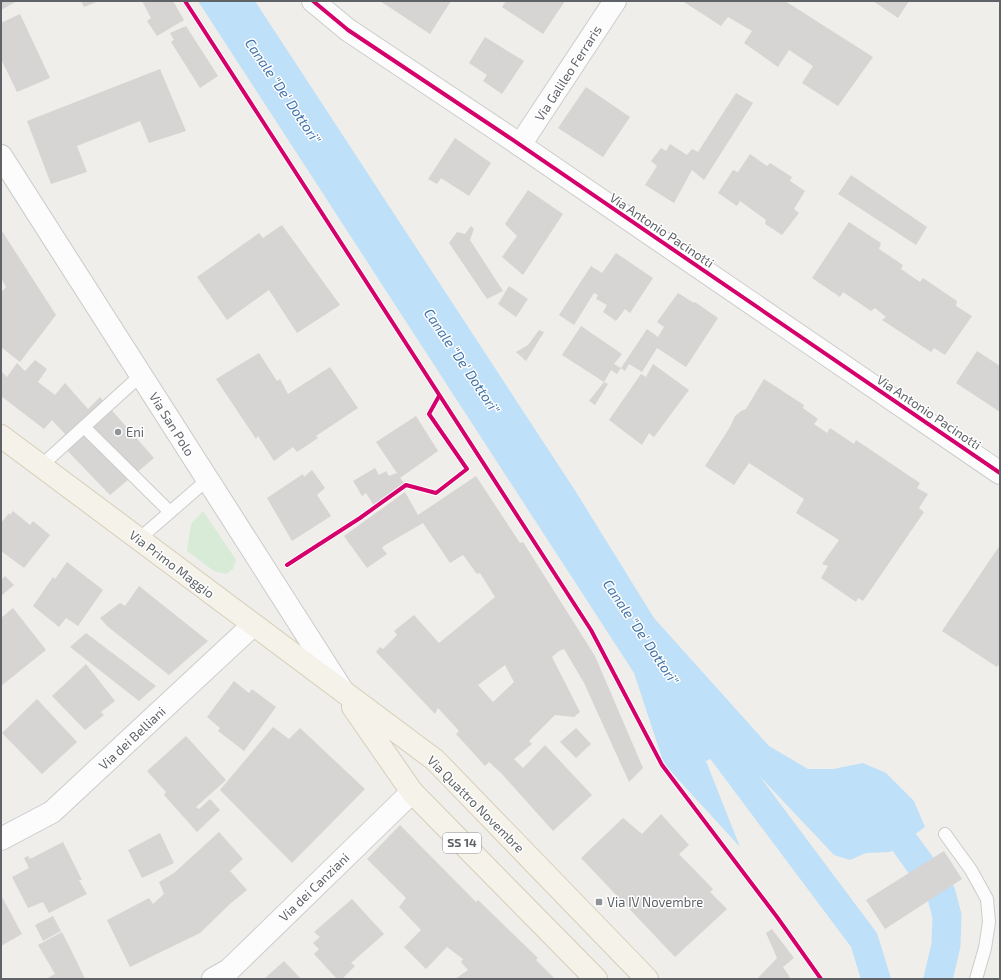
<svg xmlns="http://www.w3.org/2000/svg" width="1001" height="980" viewBox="0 0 1001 980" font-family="'Exo 2',sans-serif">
  <rect width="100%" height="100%" fill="#efeeea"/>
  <polygon fill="#d8ebd6" points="203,511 236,560 233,569 226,574 214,571 187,551 191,524"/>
  <polygon fill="#bfe0f9" points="198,1 255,1 576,492 654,618 769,746 808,769 833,769 863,763 886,773 914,801 925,827 890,852 866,853 850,860 834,855 732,747 706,761 740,847 664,764 634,673"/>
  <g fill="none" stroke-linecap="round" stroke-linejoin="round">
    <g stroke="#bfe0f9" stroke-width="29">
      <polyline points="700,721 864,940 876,979"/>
      <polyline points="876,814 904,842 941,893 947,916 946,945 938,979"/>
    </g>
  </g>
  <g fill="#d6d5d3" fill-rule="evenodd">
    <polygon points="1,1 17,1 1,10"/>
    <polygon points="81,1 99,1 84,7"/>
    <polygon points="142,1 173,1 184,20 157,36 147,21 151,18"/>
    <polygon points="380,1 451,1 430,34"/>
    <polygon points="506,1 565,1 543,34 502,7"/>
    <polygon points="685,1 785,1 873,57 838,106 802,83 813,66 789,50 778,67 744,43 752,31 728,17 721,26 684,2"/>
    <polygon points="873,1 909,1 898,18"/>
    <polygon points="20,14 50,78 17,92 1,59 1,23"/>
    <polygon points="186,26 218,76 200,88 171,42 174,40 170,33"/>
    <polygon points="485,37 524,61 502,94 483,81 487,75 469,63"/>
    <polygon points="160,69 186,131 149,143 140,121 77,146 87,172 51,184 27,121"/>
    <polygon points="586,87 630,117 603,157 558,128"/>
    <polygon points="736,93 753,103 704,180 692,170 674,203 645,185 657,166 651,161 661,148 666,151 670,144 687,155 692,149 698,152"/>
    <polygon points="455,138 491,163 469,196 441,178 437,184 428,179"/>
    <polygon points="750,154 767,166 770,163 792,177 790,181 805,191 794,209 799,213 782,235 765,224 766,220 740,201 737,206 718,193 733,170 738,172"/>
    <polygon points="851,175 927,227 916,245 838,194"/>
    <polygon points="528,190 563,214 523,275 502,257 517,236 505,224"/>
    <polygon points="849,222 881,243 879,249 903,265 901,269 920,282 923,278 957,301 956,306 972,316 945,355 934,348 931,352 882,320 886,317 875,308 871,311 843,292 840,297 812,278"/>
    <polygon points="282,225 340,305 297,333 269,290 227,320 197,277 259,233 263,238"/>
    <polygon points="471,226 474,229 470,240 503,291 487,299 449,243 457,232 465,234"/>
    <polygon points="2,231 56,315 20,362 1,347 1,293 6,287 1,278 1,232"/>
    <polygon points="616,253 653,278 630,313 625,309 616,321 603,312 607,305 596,299 598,295 594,293 574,325 559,315 591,266 602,273"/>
    <polygon points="509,286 528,299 516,317 498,304"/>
    <polygon points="678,293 694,303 695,302 718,318 686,367 657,348 642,372 629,364 625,371 621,368 647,329 658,337 664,327 657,322"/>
    <polygon points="581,326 622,354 614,364 621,368 617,374 611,370 604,382 608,384 595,405 589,401 604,382 562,355"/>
    <polygon points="539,330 544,332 526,361 516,352 528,345"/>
    <polygon points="977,351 1000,366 1000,412 956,383"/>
    <polygon points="259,353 277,381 280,379 288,394 330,367 358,408 316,436 318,438 297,452 293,447 274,461 258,436 256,439 216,379"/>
    <polygon points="35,360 47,369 38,382 55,395 65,383 88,409 100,397 154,458 110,495 58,441 65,434 52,420 44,429 1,396 1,371 7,377 17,363 25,371"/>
    <polygon points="653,364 689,390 654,437 649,433 642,445 609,420 641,374 646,377"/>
    <polygon points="764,379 804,405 803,408 818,419 814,424 827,433 830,428 854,444 856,440 920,483 917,488 928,494 919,508 924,512 863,601 858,598 856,602 821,578 828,566 822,564 839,540 796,513 804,499 749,463 734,485 705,466 730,427 735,416 741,411 746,409"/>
    <polygon points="416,416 438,451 400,478 405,484 374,506 366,493 362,496 353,481 375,468 379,475 386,471 389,476 397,473 376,442"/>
    <polygon points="312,470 325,488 317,495 331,516 292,541 267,498 303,474 304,477"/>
    <path d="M476,476L520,543L523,542L595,656L643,768L629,782L584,683L564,649L559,651L552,657L580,712L574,717L555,715L529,741L532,744L514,759L523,768L545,745L592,795L553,831L501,773L489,762L485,766L456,734L459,731L438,708L435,714L376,652L380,647L383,649L397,635L394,631L414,615L439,643L495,597L480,573L477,574L463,555L450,563L423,523L385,545L382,548L387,554L367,568L344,536L405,492L418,515ZM505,665L514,682L493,702L478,685Z"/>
    <polygon points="13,511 30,525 33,521 50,535 24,568 1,551 1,523 9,513 10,515"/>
    <polygon points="1000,545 1000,663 997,667 942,631"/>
    <polygon points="67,562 103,590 78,626 66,618 59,627 33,606 53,577 55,579"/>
    <polygon points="5,576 14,585 1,596 1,580"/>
    <polygon points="139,586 208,641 169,675 107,626 100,618 120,603 125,606"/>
    <polygon points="13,608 46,650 1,686 1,618"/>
    <polygon points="86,633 156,686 139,701 70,647"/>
    <polygon points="86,664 115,701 101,712 104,715 85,730 52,696"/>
    <polygon points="234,681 249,693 252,689 276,707 244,751 218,731 220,728 207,717"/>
    <polygon points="37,699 77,742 42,774 2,733"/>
    <polygon points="273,727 289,739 300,728 365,789 292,863 220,790"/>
    <polygon points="576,728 591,744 576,758 560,742"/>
    <polygon points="186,736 226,780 196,807 199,809 210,799 220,810 197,832 164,795 166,792 147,771"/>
    <polygon points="661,814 689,845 679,854 713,889 710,892 727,909 675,957 581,858 623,818 642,834"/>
    <polygon points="400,825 476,902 478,900 538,958 536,960 555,979 455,979 468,970 461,962 463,959 447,947 426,969 404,947 421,930 399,907 406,898 367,859"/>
    <polygon points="219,832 243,859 230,871 247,890 231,903 200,933 130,967 107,920 149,898 153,904 164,894 159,882 174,873"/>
    <polygon points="160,833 174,863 142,878 128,850"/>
    <polygon points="63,842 82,880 79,880 87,894 49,913 43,902 28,908 12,877 29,868 24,858 28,856 30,859"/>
    <polygon points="944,851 962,879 885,929 866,900"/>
    <polygon points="1,895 22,934 1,946"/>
    <polygon points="352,899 384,934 351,963 355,966 342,979 337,979 314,954 319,949 313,943 320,937 314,932"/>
    <polygon points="53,916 61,931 43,941 35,925"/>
    <polygon points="772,929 794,958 783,967 791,979 757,979 777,958 766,933"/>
    <polygon points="62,932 77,962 85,979 46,979 55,974 38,945"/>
    <polygon points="284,961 301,979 264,979"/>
  </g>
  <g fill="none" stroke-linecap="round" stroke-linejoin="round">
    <defs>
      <g id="lane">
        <polyline points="84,427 170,512"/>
        <polyline points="42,465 141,375"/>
        <polyline points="139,539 207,480"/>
        <polyline points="945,834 971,870 987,899 989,922 985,948 976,979"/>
      </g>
      <g id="street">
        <polyline points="313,1 348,30 507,136 1000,473"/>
        <polyline points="520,145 615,1"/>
        <polyline points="1,839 52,812 253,625"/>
        <polyline points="213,979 229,970 412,792"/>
      </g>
      <polyline id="secondary" points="1,156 342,690"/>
      <g id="primary">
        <polyline points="1,436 435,760 647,979"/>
        <polyline points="353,707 412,792 596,979"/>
      </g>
    </defs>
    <use href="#lane" stroke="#cbcccc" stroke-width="14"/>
    <use href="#street" stroke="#cbcccc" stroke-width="24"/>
    <use href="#secondary" stroke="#cacacb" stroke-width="24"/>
    <use href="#primary" stroke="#d7ceb8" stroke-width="24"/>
    <use href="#lane" stroke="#fdfcfc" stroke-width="12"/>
    <use href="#street" stroke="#fdfcfc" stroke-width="22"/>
    <use href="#secondary" stroke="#fdfcfc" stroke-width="22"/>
    <use href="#primary" stroke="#f4f2e9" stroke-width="22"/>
    <defs>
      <g id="cycleway">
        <polyline points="185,1 591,630 662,765 777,917 821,979"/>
        <polyline points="313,1 348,30 507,136 1000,473"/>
        <polyline points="287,565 360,518 406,485 436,493 467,469 429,414 439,396"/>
      </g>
    </defs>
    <use href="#cycleway" stroke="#fff" stroke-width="6"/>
    <use href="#cycleway" stroke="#d6006c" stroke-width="4"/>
  </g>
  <g fill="#919496" stroke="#fff" stroke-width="1.5">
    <circle cx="118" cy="432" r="4"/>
    <rect x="595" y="898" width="8" height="8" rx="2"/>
  </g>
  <g text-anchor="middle" stroke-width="3" stroke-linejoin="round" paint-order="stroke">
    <rect fill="#fff" stroke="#8f9295" stroke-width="1" x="443" y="833" width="38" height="20" rx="3"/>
    <g font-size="12" font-weight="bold" fill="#5f6368">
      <text x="462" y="847">SS 14</text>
    </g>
    <g font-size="13" fill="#5f6368" stroke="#fff">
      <text transform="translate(568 73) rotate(-57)" y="5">Via Galileo Ferraris</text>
      <text transform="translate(662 230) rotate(34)" y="5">Via Antonio Pacinotti</text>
      <text transform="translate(929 412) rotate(34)" y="5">Via Antonio Pacinotti</text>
      <text transform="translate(172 424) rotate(58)" y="5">Via San Polo</text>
      <text transform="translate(172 564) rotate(37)" y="5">Via Primo Maggio</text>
      <text transform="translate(132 738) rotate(-43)" y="5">Via dei Belliani</text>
      <text transform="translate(476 804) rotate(45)" y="5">Via Quattro Novembre</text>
      <text transform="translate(314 887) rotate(-44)" y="5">Via dei Canziani</text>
    </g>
    <g font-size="13" fill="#5f6368" stroke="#fff" text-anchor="start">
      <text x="126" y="437">Eni</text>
      <text x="607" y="907">Via IV Novembre</text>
    </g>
    <g font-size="14" font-style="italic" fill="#4174aa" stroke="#fff">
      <text transform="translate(283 91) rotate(56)" y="5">Canale "De' Dottori"</text>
      <text transform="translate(462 361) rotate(56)" y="5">Canale "De' Dottori"</text>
      <text transform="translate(641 632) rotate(56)" y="5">Canale "De' Dottori"</text>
    </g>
  </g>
  <rect width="1001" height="980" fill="none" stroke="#5f6368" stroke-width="4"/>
</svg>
